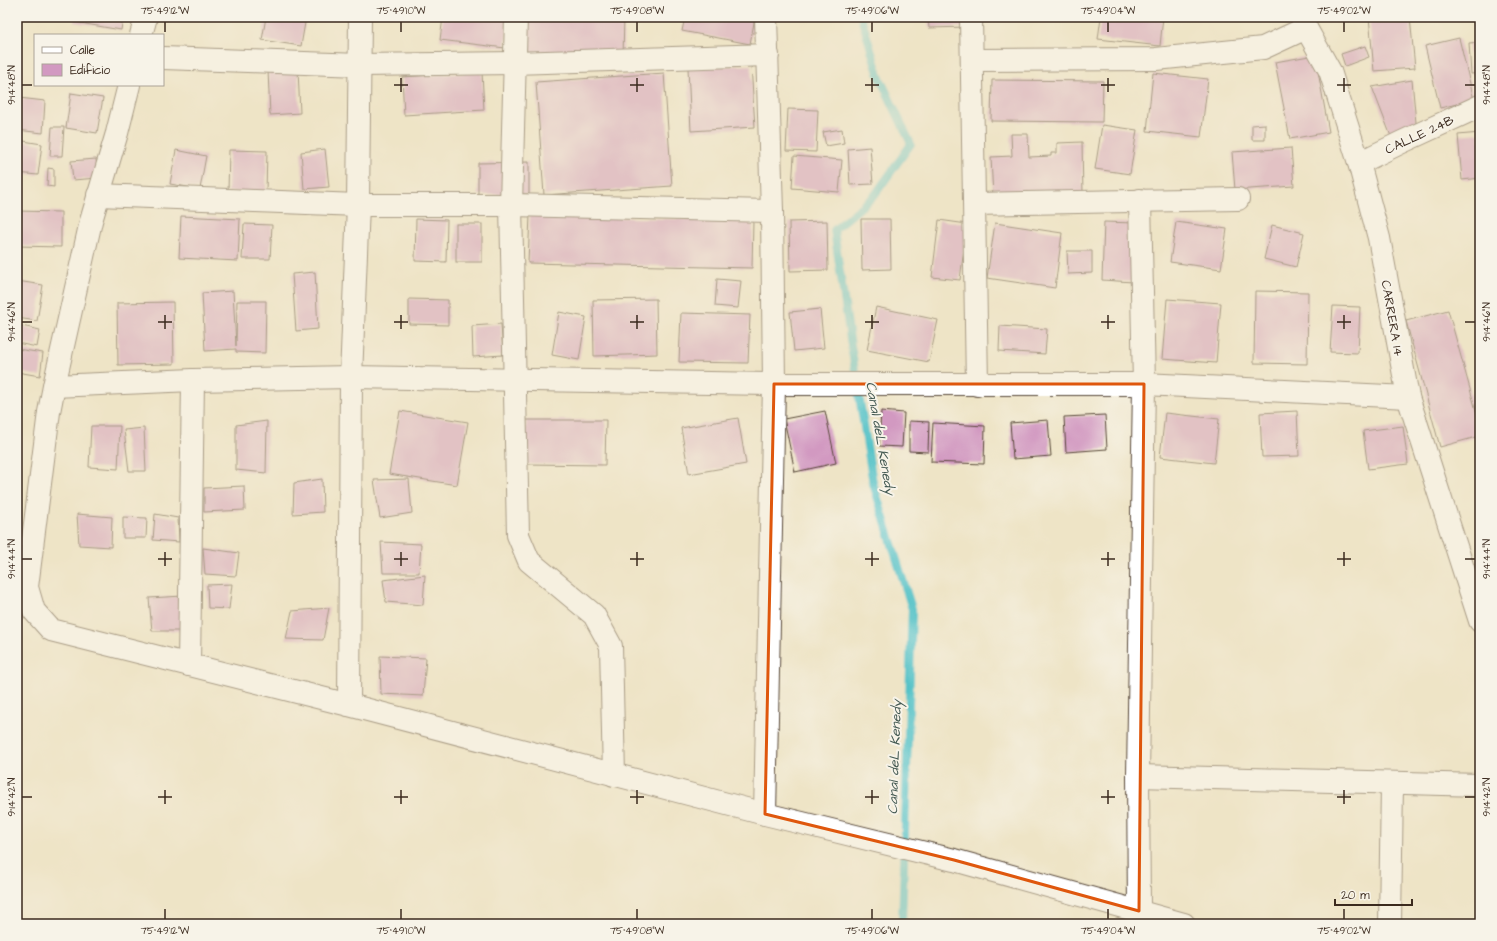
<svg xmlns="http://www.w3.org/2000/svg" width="1497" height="941" viewBox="0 0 1497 941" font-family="'Architects Daughter',sans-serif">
  <rect width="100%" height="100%" fill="#f7f3e8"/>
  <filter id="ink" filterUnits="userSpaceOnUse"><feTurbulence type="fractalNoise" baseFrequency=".025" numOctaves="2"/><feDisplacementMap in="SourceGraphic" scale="8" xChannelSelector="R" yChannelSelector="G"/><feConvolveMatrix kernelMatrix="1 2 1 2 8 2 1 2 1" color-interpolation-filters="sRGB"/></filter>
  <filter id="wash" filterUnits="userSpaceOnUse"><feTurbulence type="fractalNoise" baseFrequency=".012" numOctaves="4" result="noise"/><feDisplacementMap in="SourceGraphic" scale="16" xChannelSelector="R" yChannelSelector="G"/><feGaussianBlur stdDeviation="0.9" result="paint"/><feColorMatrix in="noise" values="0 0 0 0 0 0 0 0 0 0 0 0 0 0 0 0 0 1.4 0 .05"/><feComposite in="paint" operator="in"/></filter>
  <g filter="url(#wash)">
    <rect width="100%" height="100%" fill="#eee4c6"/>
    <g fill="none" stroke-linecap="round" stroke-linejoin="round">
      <polyline stroke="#54c2c8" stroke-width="8" points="861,17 879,76 911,144 874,196 834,230 850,339 873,483 912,609 902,924"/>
    </g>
    <g id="blocks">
      <g fill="#d299c1">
        <polygon points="74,17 123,17 121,30 74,22"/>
        <polygon points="266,17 306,17 301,46 262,40"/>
        <polygon points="443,17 509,18 505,48 440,40"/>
        <polygon points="524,17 624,17 623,56 522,51"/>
        <polygon points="685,17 755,17 750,44 682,31"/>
        <polygon points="928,17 966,17 967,27 929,28"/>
        <polygon points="1101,17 1163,17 1160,46 1098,39"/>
        <polygon points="1369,17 1410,17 1415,68 1374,71"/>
        <polygon points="1459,38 1474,100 1440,108 1425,46"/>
        <polygon points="1480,42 1480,73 1471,74 1469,43"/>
        <polygon points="1365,46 1369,57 1345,66 1341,54"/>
        <polygon points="1315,55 1329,132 1290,139 1275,62"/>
        <polygon points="751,65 755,127 691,131 688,68"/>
        <polygon points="298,70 300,113 270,115 268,71"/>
        <polygon points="482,72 484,110 404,115 402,77"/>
        <polygon points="664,73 672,186 544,195 536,82"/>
        <polygon points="1153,73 1208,79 1201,137 1147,131"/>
        <polygon points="992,80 1103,81 1102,122 991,121"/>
        <polygon points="1412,80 1416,123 1392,139 1372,87"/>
        <polygon points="71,93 103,98 97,133 66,128"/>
        <polygon points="19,98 45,101 43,133 17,130"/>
        <polygon points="788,109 818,110 816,152 786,151"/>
        <polygon points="1265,124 1265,140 1252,140 1252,125"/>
        <polygon points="1102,125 1137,130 1130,174 1095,169"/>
        <polygon points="52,127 64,127 62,156 50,156"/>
        <polygon points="842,129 844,143 826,146 823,132"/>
        <polygon points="1480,133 1480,178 1462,180 1458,135"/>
        <polygon points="1011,134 1028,134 1029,157 1051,156 1051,153 1057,153 1057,143 1082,142 1083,195 993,197 991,157 1012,156"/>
        <polygon points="17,140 42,144 38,175 17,173"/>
        <polygon points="870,147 873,184 850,185 848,149"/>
        <polygon points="1291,148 1294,186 1235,190 1232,152"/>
        <polygon points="325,149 329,187 304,189 301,152"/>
        <polygon points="176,150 206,156 200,189 170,184"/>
        <polygon points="229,150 267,151 266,192 228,192"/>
        <polygon points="794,156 842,160 839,192 792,188"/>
        <polygon points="96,159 98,178 73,180 71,161"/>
        <polygon points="529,162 529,194 478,195 478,163"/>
        <polygon points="48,168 54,169 54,187 47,186"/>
        <polygon points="17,211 61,212 61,247 17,246"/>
        <polygon points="530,215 753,221 752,268 528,263"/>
        <polygon points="181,216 240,219 238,261 179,258"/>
        <polygon points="416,219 447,220 446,262 415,261"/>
        <polygon points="861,219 890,219 891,269 862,270"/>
        <polygon points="939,220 967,224 960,280 932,277"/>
        <polygon points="827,221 828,270 790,271 789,222"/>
        <polygon points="1104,222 1135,223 1133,282 1102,280"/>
        <polygon points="1176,222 1227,229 1221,269 1170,262"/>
        <polygon points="995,223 1062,233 1055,288 987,278"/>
        <polygon points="244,224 272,225 270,259 242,259"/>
        <rect x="456" y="224" width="26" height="38"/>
        <polygon points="1272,225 1304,233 1296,267 1264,259"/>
        <polygon points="1067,251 1092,251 1092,273 1068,274"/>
        <polygon points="315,272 318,329 296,331 292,274"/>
        <polygon points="717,279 741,281 738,308 715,306"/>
        <polygon points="17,281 43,285 37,321 17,318"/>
        <polygon points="233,291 236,346 237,301 266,301 265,353 236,352 236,349 205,351 202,293"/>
        <polygon points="1255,291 1308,292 1307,364 1254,363"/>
        <polygon points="409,299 448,300 448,325 409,324"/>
        <polygon points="656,299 657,354 594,356 593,300"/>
        <polygon points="1167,299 1221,303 1216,363 1162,359"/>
        <polygon points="173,302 174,364 118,365 117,303"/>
        <polygon points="1333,306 1360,307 1358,353 1330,352"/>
        <polygon points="876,307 938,320 929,362 867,350"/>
        <polygon points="820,309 824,348 794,351 790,312"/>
        <polygon points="1448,310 1480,425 1480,436 1440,447 1406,321"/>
        <polygon points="559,312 586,317 579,360 552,355"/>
        <polygon points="681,313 750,315 748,363 679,362"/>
        <polygon points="501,324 503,355 473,357 472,326"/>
        <polygon points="17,325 40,330 37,347 17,343"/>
        <polygon points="1000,326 1047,329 1045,354 999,351"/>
        <polygon points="17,349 43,353 40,376 17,372"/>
        <polygon points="400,411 468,422 457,485 389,474"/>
        <polygon points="825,411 836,463 795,472 784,419"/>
        <polygon points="881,411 904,413 902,447 879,446"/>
        <polygon points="1297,411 1299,456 1262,457 1260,413"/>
        <polygon points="1165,413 1219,419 1214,463 1160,457"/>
        <polygon points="1105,415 1107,449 1066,452 1064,417"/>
        <polygon points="738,418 746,464 689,474 681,428"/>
        <polygon points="526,420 606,420 605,465 525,464"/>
        <polygon points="1048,420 1051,456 1013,459 1010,423"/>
        <polygon points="267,421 266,473 236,470 236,425"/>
        <polygon points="909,421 929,422 928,452 909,451"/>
        <polygon points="933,423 985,426 984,464 931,462"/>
        <polygon points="91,426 120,426 118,469 89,467"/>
        <polygon points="1403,426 1408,464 1368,469 1363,431"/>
        <polygon points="144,428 146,471 129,471 124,430"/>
        <polygon points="322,479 323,512 293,514 294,483"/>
        <polygon points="409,479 412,513 380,518 374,480"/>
        <polygon points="244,486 245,510 204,512 204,488"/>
        <polygon points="77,514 112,517 111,547 79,545"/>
        <polygon points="155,514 178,518 179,542 153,540"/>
        <polygon points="123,517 147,518 146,538 123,538"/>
        <polygon points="381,542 421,544 419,573 383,573"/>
        <polygon points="203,548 239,553 236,576 205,574"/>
        <polygon points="425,575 423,605 386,602 383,580"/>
        <polygon points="232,584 229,609 208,608 207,585"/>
        <polygon points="183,596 183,631 152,631 149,598"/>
        <polygon points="329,608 323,640 286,639 292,611"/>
        <polygon points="380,656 426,658 423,696 381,694"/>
      </g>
    </g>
  </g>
  <g filter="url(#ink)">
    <use href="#blocks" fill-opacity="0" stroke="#564637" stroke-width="1"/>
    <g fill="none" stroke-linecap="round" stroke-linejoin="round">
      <defs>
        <g id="minor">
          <polyline points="516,17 511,205 518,535 529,561 594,615 611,646 614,775"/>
          <polyline points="971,17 977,385"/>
          <polyline points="1302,17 1306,28 1330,71 1359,163 1379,238 1408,397 1480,621"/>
          <polyline points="141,35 146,17"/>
          <polyline points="163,58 360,65 514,63 768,55"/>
          <polyline points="973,60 1156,59 1263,48 1306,28"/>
          <polyline points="129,85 117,133 91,221 54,386 49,412 27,587 34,611 51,630 349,705 765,814 954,860 1184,924"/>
          <polyline points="1359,163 1402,142 1480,106"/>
          <polyline points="98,195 358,205 511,205 772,211"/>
          <polyline points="975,204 1238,199"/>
          <polyline points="54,386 193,380 351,377 774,384 1144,384 1408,397"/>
          <polyline points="189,665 193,380"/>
          <polyline points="349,705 351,377 358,205 360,17"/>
          <polyline points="1138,776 1480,785"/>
          <polyline points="765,814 774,384 772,211 766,17"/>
          <polyline points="1139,911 1138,776 1144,384 1140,200"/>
          <polyline points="1390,924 1392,783"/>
        </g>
      </defs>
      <use href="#minor" stroke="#564637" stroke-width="24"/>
      <use href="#minor" stroke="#fff" stroke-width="22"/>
    </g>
  </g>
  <path d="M0 0H1497V941H0ZM774,384H1144L1139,911L954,860L765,814Z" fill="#eee4c6" fill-opacity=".55" fill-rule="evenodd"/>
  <path fill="none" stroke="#df570d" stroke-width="3" stroke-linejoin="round" d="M774,384H1144L1139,911L954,860L765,814Z"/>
  <path fill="none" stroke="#3b2a1e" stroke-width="1.5" d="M165,22V32M401,22V32M637,22V32M872,22V32M1108,22V32M1344,22V32M401,78V92M637,78V92M872,78V92M1108,78V92M1344,78V92M22,85H32M394,85H408M630,85H644M865,85H879M1101,85H1115M1337,85H1351M1465,85H1475M165,315V329M401,315V329M637,315V329M872,315V329M1108,315V329M1344,315V329M22,322H32M158,322H172M394,322H408M630,322H644M865,322H879M1101,322H1115M1337,322H1351M1465,322H1475M165,552V566M401,552V566M637,552V566M872,552V566M1108,552V566M1344,552V566M22,559H32M158,559H172M394,559H408M630,559H644M865,559H879M1101,559H1115M1337,559H1351M1465,559H1475M165,790V804M401,790V804M637,790V804M872,790V804M1108,790V804M1344,790V804M22,797H32M158,797H172M394,797H408M630,797H644M865,797H879M1101,797H1115M1337,797H1351M1465,797H1475M165,909V919M401,909V919M637,909V919M872,909V919M1108,909V919M1344,909V919"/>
  <g text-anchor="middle" stroke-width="4" stroke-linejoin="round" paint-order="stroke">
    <g font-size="13" fill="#3b2a1e" stroke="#f7f3e8">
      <text transform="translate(1419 134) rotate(-25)" y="5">CALLE 24B</text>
      <text transform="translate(1393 318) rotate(80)" y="5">CARRERA 14</text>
    </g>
    <g font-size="14" font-style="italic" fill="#425851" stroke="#f7f3e8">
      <text transform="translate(881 438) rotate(80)" y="5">Canal deL Kenedy</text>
      <text transform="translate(894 757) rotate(-88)" y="5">Canal deL Kenedy</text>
    </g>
  </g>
  <rect width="1497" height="941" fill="none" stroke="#f7f3e8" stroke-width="44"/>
  <rect x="34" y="34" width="130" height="52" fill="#f7f3e8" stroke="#aca397"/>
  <rect x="42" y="47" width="20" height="6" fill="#ffffff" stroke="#aca397"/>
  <text x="70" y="54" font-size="12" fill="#3b2a1e">Calle</text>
  <rect x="42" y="64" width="20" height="12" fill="#d299c1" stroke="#aca397"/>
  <text x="70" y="74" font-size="12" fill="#3b2a1e">Edificio</text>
  <path d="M1335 899v6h77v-6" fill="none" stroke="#3b2a1e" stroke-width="2"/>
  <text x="1341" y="899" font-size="12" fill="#3b2a1e" stroke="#f7f3e8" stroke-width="3" paint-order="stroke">20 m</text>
  <rect x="22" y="22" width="1453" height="897" fill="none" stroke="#3b2a1e" stroke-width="1.5"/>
  <g font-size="10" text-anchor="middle" fill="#3b2a1e">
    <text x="165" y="14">75°49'12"W</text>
    <text x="401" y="14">75°49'10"W</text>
    <text x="637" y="14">75°49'08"W</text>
    <text x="872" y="14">75°49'06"W</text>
    <text x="1108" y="14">75°49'04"W</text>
    <text x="1344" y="14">75°49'02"W</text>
    <text transform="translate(11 85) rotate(-90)" y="4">9°14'48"N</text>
    <text transform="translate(1486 85) rotate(-90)" y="4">9°14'48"N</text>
    <text transform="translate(11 322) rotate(-90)" y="4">9°14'46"N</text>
    <text transform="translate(1486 322) rotate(-90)" y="4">9°14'46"N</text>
    <text transform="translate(11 559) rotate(-90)" y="4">9°14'44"N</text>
    <text transform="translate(1486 559) rotate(-90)" y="4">9°14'44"N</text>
    <text transform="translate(11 797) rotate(-90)" y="4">9°14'42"N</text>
    <text transform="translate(1486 797) rotate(-90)" y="4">9°14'42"N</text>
    <text x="165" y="934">75°49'12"W</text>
    <text x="401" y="934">75°49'10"W</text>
    <text x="637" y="934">75°49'08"W</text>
    <text x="872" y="934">75°49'06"W</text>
    <text x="1108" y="934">75°49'04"W</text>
    <text x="1344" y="934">75°49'02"W</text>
  </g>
</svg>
